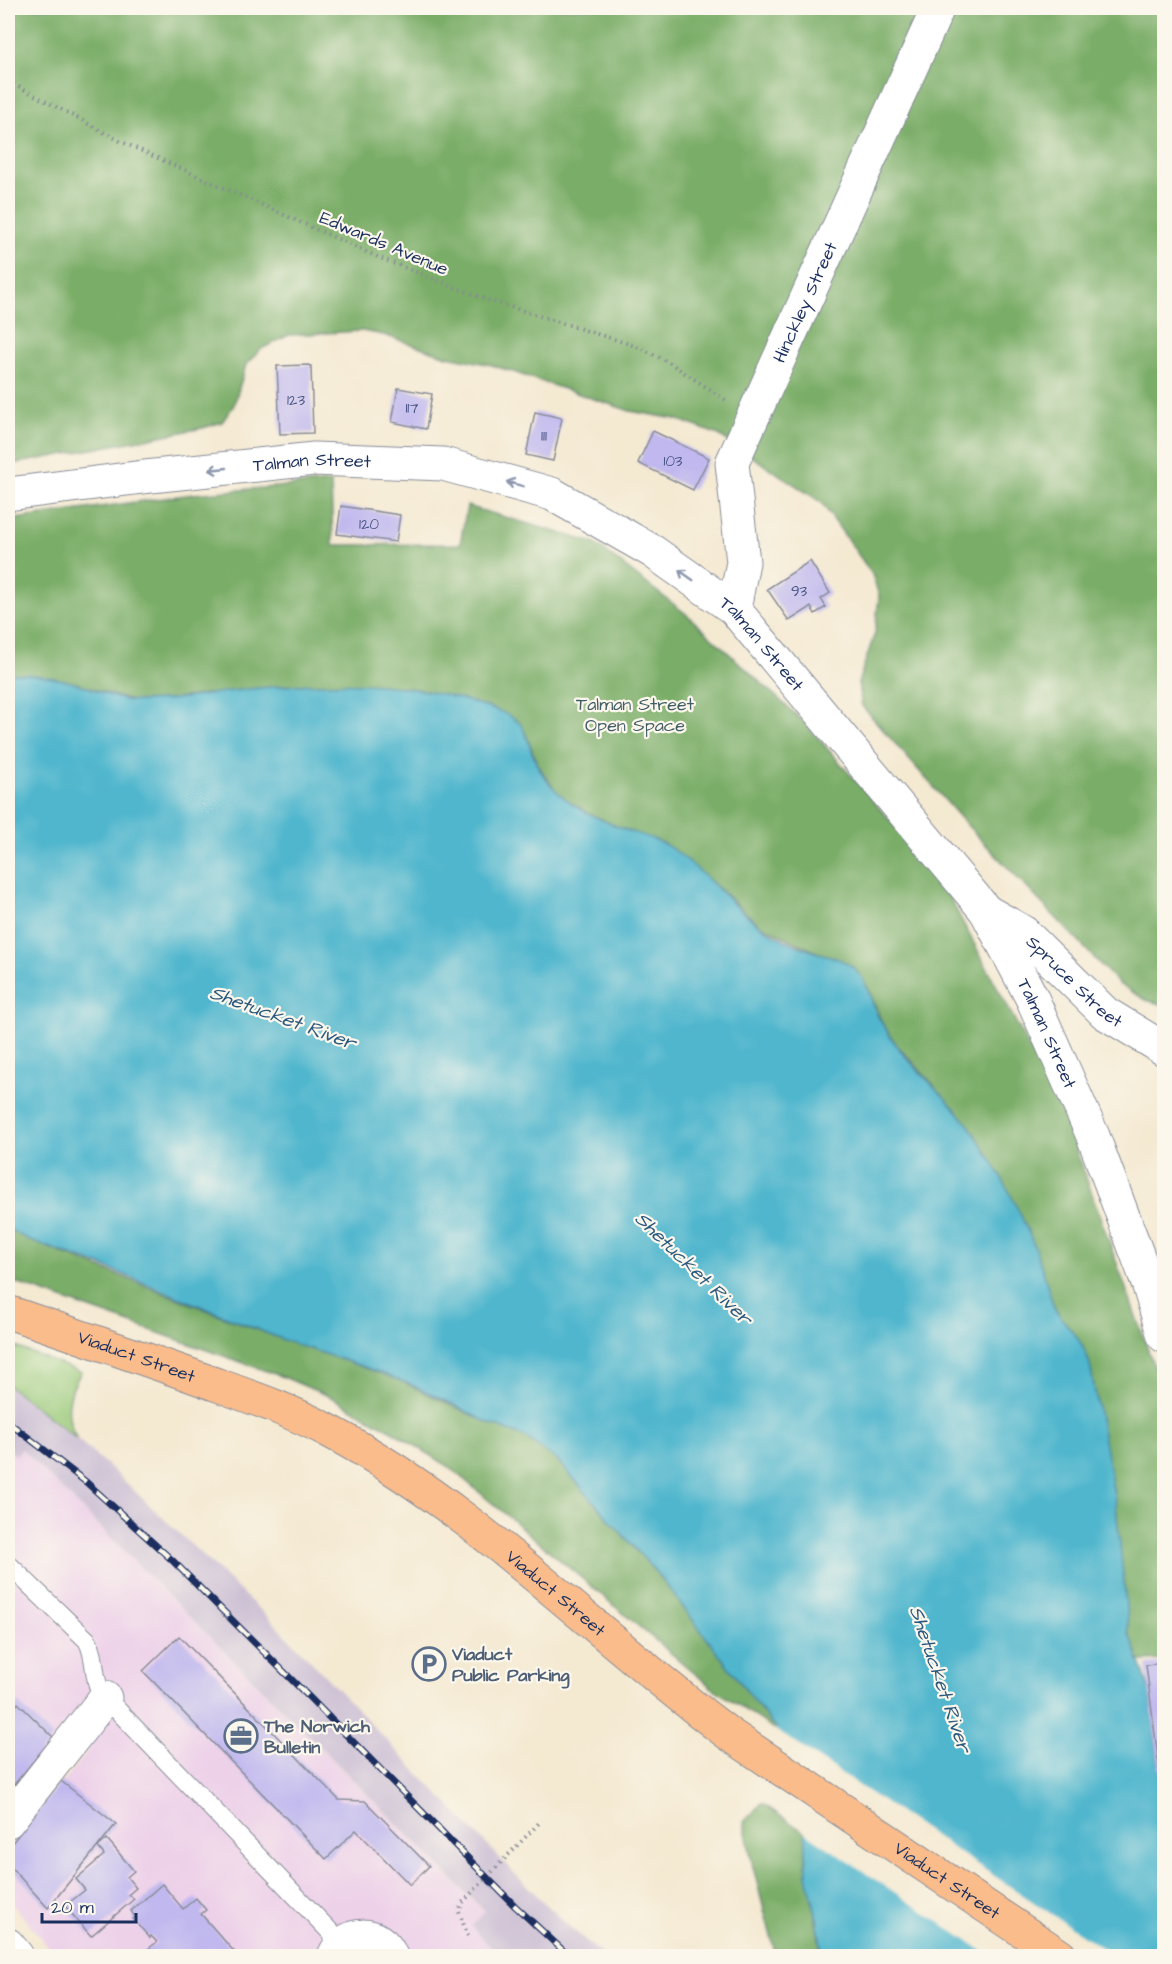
<svg xmlns="http://www.w3.org/2000/svg" width="1172" height="1964" viewBox="0 0 1172 1964" font-family="'Architects Daughter',sans-serif">
  <rect width="100%" height="100%" fill="#fbf7ec"/>
  <filter id="ink" filterUnits="userSpaceOnUse"><feTurbulence type="fractalNoise" baseFrequency=".0167" numOctaves="2"/><feDisplacementMap in="SourceGraphic" scale="12" xChannelSelector="R" yChannelSelector="G"/><feConvolveMatrix kernelMatrix="1 2 1 2 8 2 1 2 1" color-interpolation-filters="sRGB"/></filter>
  <filter id="wash" filterUnits="userSpaceOnUse"><feTurbulence type="fractalNoise" baseFrequency=".008" numOctaves="4" result="noise"/><feDisplacementMap in="SourceGraphic" scale="24" xChannelSelector="R" yChannelSelector="G"/><feGaussianBlur stdDeviation="1.35" result="paint"/><feColorMatrix in="noise" values="0 0 0 0 0 0 0 0 0 0 0 0 0 0 0 0 0 1.4 0 .05"/><feComposite in="paint" operator="in"/></filter>
  <g filter="url(#wash)">
    <rect width="100%" height="100%" fill="#f4e9d1"/>
    <polygon fill="#edd1e9" points="8,1449 16,1455 22,1449 485,1913 471,1926 499,1956 56,1956 8,1899 8,1854 90,1748 66,1725 8,1799"/>
    <polygon fill="#ccbfd4" points="8,1385 77,1439 108,1466 276,1625 520,1879 565,1923 604,1956 499,1956 471,1926 485,1912 22,1449 16,1455 8,1449"/>
    <path fill="#99c978" stroke="#5a7c6b" stroke-width="1.5" d="M8,1344L81,1372C67,1394 63,1416 77,1439L8,1385Z"/>
    <g fill="#7aad68" stroke="#4a6e63" stroke-width="1.5">
      <polygon points="8,8 1164,8 1164,1005 1146,1000 1120,985 967,825 862,706 858,683 875,633 879,596 872,574 821,502 719,435 676,419 630,411 492,365 447,356 384,335 362,331 289,335 261,349 246,365 234,405 222,422 203,428 8,465"/>
      <polygon points="331,482 333,545 460,544 467,506 594,543 685,613 805,723 937,874 1060,1105 1161,1386 1164,1399 1164,1660 1140,1661 1129,1634 1120,1555 1074,1333 1061,1319 933,1084 896,1044 882,1023 868,988 851,966 818,953 760,925 699,871 663,843 619,828 590,814 565,799 555,790 538,765 525,732 514,719 494,709 461,699 206,694 167,700 132,701 74,683 8,673 8,520 193,494"/>
      <polygon points="8,1229 37,1243 250,1327 399,1380 478,1418 525,1437 555,1458 661,1578 775,1726 777,1731 711,1687 448,1466 387,1428 333,1398 286,1378 8,1280"/>
      <polygon points="762,1803 807,1834 806,1864 822,1956 776,1956 753,1867 744,1822"/>
    </g>
    <path fill="#4fb6cd" stroke="#357296" stroke-width="1.5" d="M8,673C30,674 54,677 75,683C95,688 115,701 136,701C171,702 205,694 240,690C319,681 397,678 474,703C489,708 512,713 522,726C528,738 531,752 537,764C553,798 588,815 621,828C641,836 656,837 675,851C712,877 734,912 775,935C787,941 800,947 812,951C825,955 839,957 850,965C866,977 869,995 876,1012C881,1023 888,1033 895,1043C917,1074 948,1096 970,1127C998,1167 1027,1222 1042,1268C1047,1281 1049,1294 1054,1307C1059,1317 1066,1323 1073,1332C1081,1341 1086,1353 1090,1364L1116,1505L1129,1634L1143,1670L1150,1692L1161,1781H1164V1956H822L818,1923L807,1876L805,1824L775,1726L771,1723L661,1578L558,1461L525,1437L488,1423L450,1403L412,1385L376,1371L286,1341L100,1265L33,1242L8,1229Z"/>
    <polygon fill="#f4e9d1" points="773,1728 1114,1956 990,1956 803,1831"/>
    <g id="blocks">
      <g fill="#c0b8ee">
        <polygon points="308,365 311,366 313,433 280,434 277,366"/>
        <polygon points="398,388 432,394 426,429 392,422"/>
        <polygon points="535,412 562,418 553,461 526,455"/>
        <polygon points="653,431 709,458 693,490 638,463"/>
        <polygon points="341,506 400,515 396,542 337,534"/>
        <polygon points="810,561 830,593 821,599 826,607 815,614 811,607 789,621 767,589"/>
        <polygon points="179,1636 339,1800 365,1801 429,1866 410,1885 356,1830 326,1859 143,1671"/>
        <polygon points="1164,1663 1164,1781 1161,1781 1146,1665"/>
        <polygon points="18,1703 53,1737 8,1792 8,1716"/>
        <polygon points="61,1781 116,1824 48,1908 8,1864 8,1848"/>
        <polygon points="107,1839 134,1871 127,1877 136,1888 129,1894 134,1899 91,1936 65,1906 85,1890 76,1879 104,1855 98,1847"/>
        <polygon points="162,1884 183,1909 196,1898 206,1910 201,1914 238,1956 139,1956 157,1942 151,1936 150,1938 133,1919 135,1917 131,1911"/>
      </g>
    </g>
  </g>
  <g filter="url(#ink)">
    <use href="#blocks" fill-opacity="0" stroke="#888c98" stroke-width="1.5"/>
    <g fill="none" stroke-linecap="round" stroke-linejoin="round">
      <defs>
        <path id="service" d="M8,1564L87,1640C97,1657 92,1676 101,1693L342,1944"/>
        <g id="minor">
          <path id="s1" d="M8,494L143,477L314,459L443,464L552,494L652,551L734,609L986,911L1032,998L1093,1136L1148,1283L1164,1336"/>
          <path id="s2" d="M734,609L743,562L732,463L938,8"/>
          <path id="s3" d="M986,911L1023,932L1105,1013L1164,1049"/>
          <polyline points="8,1821 105,1698"/>
          <polyline points="8,1945 17,1956"/>
          <path d="M334,1956C345,1930 380,1929 391,1956"/>
        </g>
        <g id="trunk">
          <path id="s4" d="M8,1312C72,1334 137,1356 201,1379C245,1395 290,1410 331,1432C479,1511 595,1635 729,1734L1060,1956"/>
        </g>
      </defs>
      <use href="#service" stroke="#888c98" stroke-width="20"/>
      <use href="#minor" stroke="#888c98" stroke-width="35"/>
      <use href="#trunk" stroke="#888c98" stroke-width="35"/>
      <g stroke="#888c98" stroke-width="4" stroke-dasharray="1.5 4.5" stroke-linecap="butt">
        <polyline points="8,81 122,142 380,258 485,299 639,347 670,363 727,401"/>
        <polyline points="468,1936 459,1912 462,1903 539,1823"/>
      </g>
      <use href="#service" stroke="#fff" stroke-width="18"/>
      <use href="#minor" stroke="#fff" stroke-width="33"/>
      <use href="#trunk" stroke="#fabc8b" stroke-width="33"/>
      <defs>
        <polyline id="rail" points="8,1422 86,1482 172,1560 307,1695 515,1906 569,1956"/>
      </defs>
      <use href="#rail" stroke="#1b2f5e" stroke-width="7"/>
      <use href="#rail" stroke="#fbf7ec" stroke-width="4.5" stroke-dasharray="14" stroke-linecap="butt"/>
    </g>
    <defs><path id="oneway-shaft" d="M-6 0H5M1.5-3L5.5 0L1.5 3" fill="none" stroke-width="1.6" stroke-linecap="round" stroke-linejoin="round" transform="scale(1.5)"/></defs>
    <g stroke="#8d97ae">
      <use href="#oneway-shaft" transform="translate(218 469) rotate(174)"/>
      <use href="#oneway-shaft" transform="translate(515 484) rotate(-165)"/>
      <use href="#oneway-shaft" transform="translate(686 575) rotate(-145)"/>
    </g>
  </g>
  <defs>
    <symbol id="parking-ring" viewBox="-11 -11 22 22"><circle r="9.5" fill="#fbf7ec" stroke="#5c6f8a" stroke-width="1.5"/><path d="M-3.5-5.5H1a3.5 3.5 0 0 1 0 7H-1V5.5H-3.5ZM-1-3.4V-.6H.8a1.4 1.4 0 0 0 0-2.8Z" fill="#5c6f8a"/></symbol>
    <symbol id="office-ring" viewBox="-11 -11 22 22"><circle r="9.5" fill="#fbf7ec" stroke="#5c6f8a" stroke-width="1.5"/><path d="M-6-3h4V-5.5h4V-3h4V5H-6ZM-1-4.5V-3h2v-1.5ZM-6 0V1H6V0Z" fill="#5c6f8a"/></symbol>
  </defs>
  <g fill-rule="evenodd">
    <use href="#parking-ring" x="410" y="1645" width="38" height="38"/>
    <use href="#office-ring" x="222" y="1717" width="38" height="38"/>
  </g>
  <g text-anchor="middle" stroke-width="4.5" stroke-linejoin="round" paint-order="stroke">
    <g font-size="15" fill="#445182">
      <text x="296" y="405">123</text>
      <text x="412" y="413">117</text>
      <text x="544" y="441">111</text>
      <text x="673" y="466">103</text>
      <text x="369" y="529">120</text>
      <text x="799" y="596">93</text>
    </g>
    <g font-size="18" fill="#1b2f5e" stroke="#fbf7ec">
      <text transform="translate(384 243) rotate(23)" y="6">Edwards Avenue</text>
      <text dy="6" stroke="none"><textPath href="#s2" startOffset="324">Hinckley Street</textPath></text>
      <text dy="6" stroke="none"><textPath href="#s1" startOffset="306">Talman Street</textPath></text>
      <text dy="6" stroke="none"><textPath href="#s1" startOffset="810">Talman Street</textPath></text>
      <text dy="6" stroke="none"><textPath href="#s3" startOffset="114">Spruce Street</textPath></text>
      <text dy="6" stroke="none"><textPath href="#s1" startOffset="1296">Talman Street</textPath></text>
      <text dy="6" stroke="none"><textPath href="#s4" startOffset="136">Viaduct Street</textPath></text>
      <text dy="6" stroke="none"><textPath href="#s4" startOffset="622">Viaduct Street</textPath></text>
      <text dy="6" stroke="none"><textPath href="#s4" startOffset="1108">Viaduct Street</textPath></text>
    </g>
    <g font-size="18" fill="#415d66" stroke="#fbf7ec">
      <text x="635" y="710">Talman Street<tspan x="635" dy="21">Open Space</tspan></text>
    </g>
    <g font-size="18" font-weight="bold" fill="#4e5e75" stroke="#fbf7ec" text-anchor="start">
      <text x="452" y="1660">Viaduct<tspan x="452" dy="21">Public Parking</tspan></text>
      <text x="264" y="1732">The Norwich<tspan x="264" dy="21">Bulletin</tspan></text>
    </g>
    <g font-size="20" font-style="italic" fill="#2b587f" stroke="#fbf7ec">
      <text transform="translate(283 1017) rotate(20)" y="7">Shetucket River</text>
      <text transform="translate(694 1268) rotate(44)" y="7">Shetucket River</text>
      <text transform="translate(941 1679) rotate(71)" y="7">Shetucket River</text>
    </g>
  </g>
  <rect width="1172" height="1964" fill="none" stroke="#fbf7ec" stroke-width="30"/>
  <path d="M42 1913v9h94v-9" fill="none" stroke="#1b2f5e" stroke-width="3"/>
  <text x="51" y="1913" font-size="18" fill="#1b2f5e" stroke="#fbf7ec" stroke-width="4.5" paint-order="stroke">20 m</text>
</svg>
